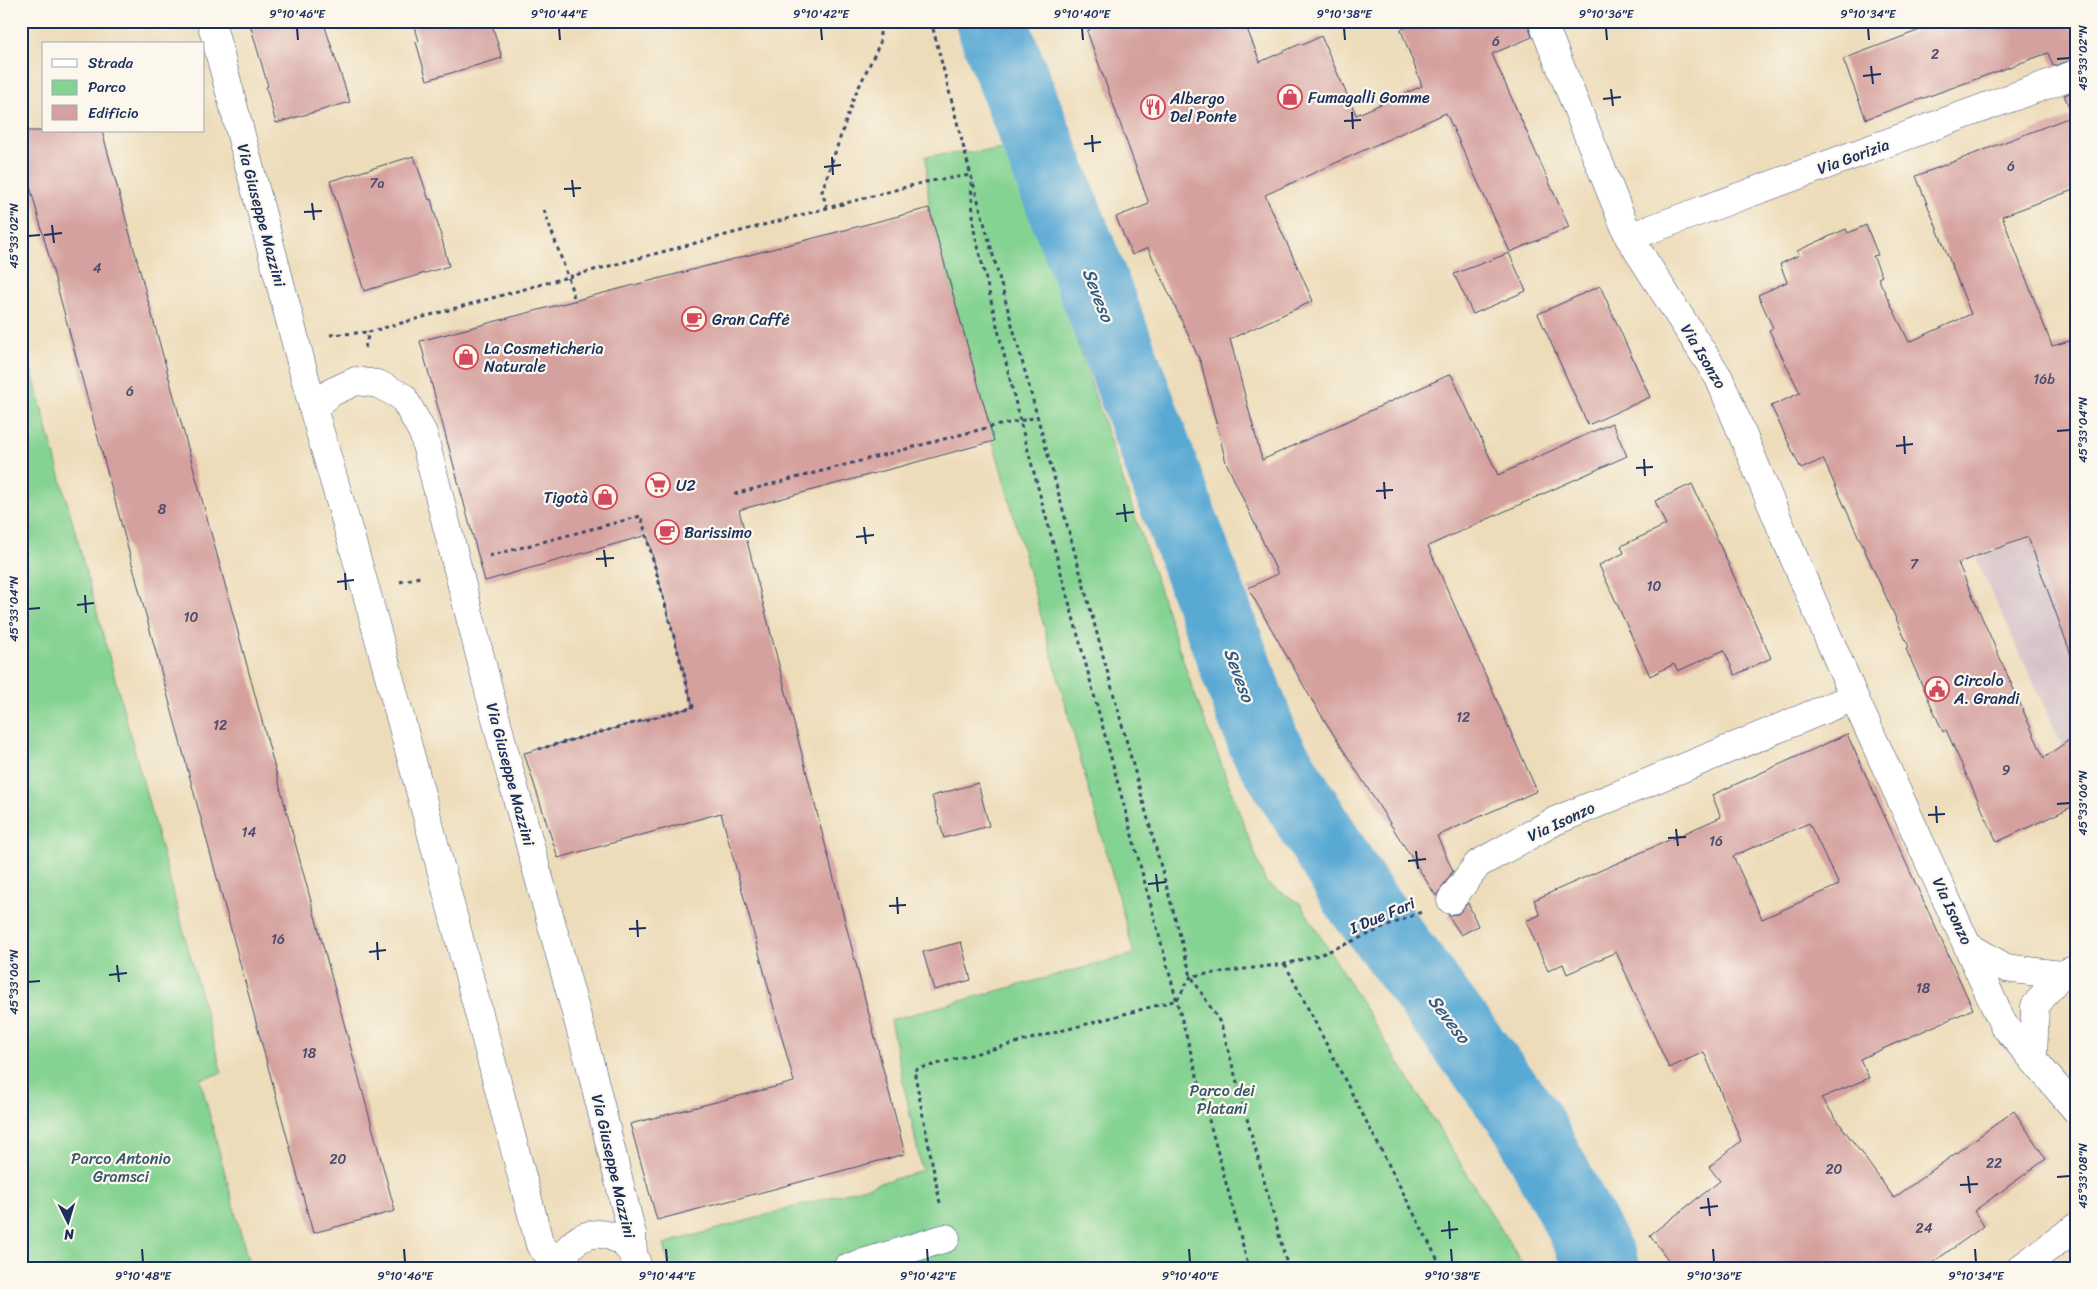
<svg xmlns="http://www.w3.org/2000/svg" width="2097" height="1289" viewBox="0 0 2097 1289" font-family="Sriracha,sans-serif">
  <rect width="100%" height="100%" fill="#fbf7ec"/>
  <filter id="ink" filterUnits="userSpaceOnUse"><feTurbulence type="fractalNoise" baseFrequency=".02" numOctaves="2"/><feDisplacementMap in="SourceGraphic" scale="10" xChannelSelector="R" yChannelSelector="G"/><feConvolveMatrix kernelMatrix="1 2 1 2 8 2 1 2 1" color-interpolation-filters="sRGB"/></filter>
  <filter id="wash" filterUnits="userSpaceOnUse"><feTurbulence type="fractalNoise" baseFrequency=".0096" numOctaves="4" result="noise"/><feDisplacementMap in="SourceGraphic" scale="20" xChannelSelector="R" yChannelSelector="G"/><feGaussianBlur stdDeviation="1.12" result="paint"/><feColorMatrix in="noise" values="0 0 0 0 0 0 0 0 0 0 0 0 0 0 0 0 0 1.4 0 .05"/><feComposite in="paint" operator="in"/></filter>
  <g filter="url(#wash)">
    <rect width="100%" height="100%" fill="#eddcb9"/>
    <polygon fill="#d2bdc6" points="2076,457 2076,778 2058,736 1976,559 2027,538 2005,479"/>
    <g fill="#85d392" stroke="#508178">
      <polygon points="1006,149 1073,330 1192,687 1266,883 1300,903 1525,1268 670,1268 664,1244 922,1171 890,1020 1134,954 929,208 926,156"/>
      <polygon points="21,332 222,1073 200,1079 250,1268 21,1268"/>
    </g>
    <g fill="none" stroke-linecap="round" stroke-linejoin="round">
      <polyline stroke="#59a9d4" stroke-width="72" points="991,21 1118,348 1264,743 1359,898 1527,1122 1604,1268"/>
    </g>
    <g id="blocks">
      <g fill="#d5a19f" fill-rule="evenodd">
        <polygon points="249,21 323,21 350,102 276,123 266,87 268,86"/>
        <polygon points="413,21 491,21 502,58 427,80 416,42 419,41"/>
        <polygon points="1087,21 1244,21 1260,62 1302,43 1303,45 1321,36 1356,115 1422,86 1401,30 1418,21 1527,21 1532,37 1492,54 1569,227 1510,252 1446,113 1265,195 1313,301 1230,339 1262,460 1451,374 1498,475 1612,423 1627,456 1428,546 1537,791 1437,836 1453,871 1436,896 1313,702 1248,588 1278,574 1226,462 1201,363 1148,248 1132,255 1116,217 1149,204 1087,31 1090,30"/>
        <polygon points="1944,21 2076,21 2076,59 2053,66 2048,53 1866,119 1843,59"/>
        <polygon points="2076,91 2076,189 2002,216 2052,346 2076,339 2076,656 2072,657 2028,537 1958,563 2044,758 2076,735 2076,805 1997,842 1946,730 1943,732 1906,649 1909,647 1823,459 1801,469 1771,406 1800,393 1769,330 1773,328 1758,295 1787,282 1780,264 1799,255 1797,251 1846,229 1848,233 1866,225 1878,255 1873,256 1882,276 1878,278 1909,342 1971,314 1916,176 2073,116 2064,95"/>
        <polygon points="21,131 102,131 395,1211 313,1233 21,153"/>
        <polygon points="414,156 429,200 431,199 449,266 364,291 330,181"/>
        <polygon points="929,208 994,441 739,510 905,1154 657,1220 630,1124 794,1082 721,813 558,858 524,753 693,707 647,535 485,581 420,341"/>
        <polygon points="1509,253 1526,291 1473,314 1454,274"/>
        <polygon points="1600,286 1650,397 1588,425 1538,314"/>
        <polygon points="1692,484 1771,658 1735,675 1724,650 1678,671 1674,664 1650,676 1599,565 1624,553 1621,546 1666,525 1655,501"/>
        <path d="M1847,734L1973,1009L1860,1059L1869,1078L1821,1098L1894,1198L2014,1111L2046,1159L1974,1211L1984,1226L1925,1268H1674L1650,1235L1720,1181L1709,1167L1741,1141L1704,1052L1669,1068L1616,952L1567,974L1563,964L1548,971L1526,921L1540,915L1534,900L1721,817L1712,795ZM1809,823L1839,885L1762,919L1733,856Z"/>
        <polygon points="978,783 989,826 944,838 932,796"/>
        <polygon points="1468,903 1478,926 1461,935 1448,915 1458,914"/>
        <polygon points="961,942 971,980 934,990 923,952"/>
      </g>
    </g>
  </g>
  <g filter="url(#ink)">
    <use href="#blocks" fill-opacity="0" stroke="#3a496c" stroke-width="1"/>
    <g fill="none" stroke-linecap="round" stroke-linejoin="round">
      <defs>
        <g id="minor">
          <polyline points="211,21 313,408 366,591 429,824 540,1245 561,1267"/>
          <polyline points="1542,21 1629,237 1719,378 1788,544 1854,697 2003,1024 2076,1110"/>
          <polyline points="1629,237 2076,74"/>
          <polyline points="313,408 332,392 356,381 378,384 403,397 423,433 506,758 590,1064 632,1234 633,1254"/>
          <polyline points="1451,900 1478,864 1555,821 1854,697"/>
          <polyline points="1968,946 2006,968 2060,975"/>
          <polyline points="2033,1059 2035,1006 2060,975 2076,969"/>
          <path d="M561,1268C563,1260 565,1252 571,1246C592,1223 629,1235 637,1264"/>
          <polyline points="847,1268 946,1238"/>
          <polyline points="2021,1268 2076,1227"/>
        </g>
      </defs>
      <use href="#minor" stroke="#3a496c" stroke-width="29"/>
      <g stroke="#3a496c" stroke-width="3" stroke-dasharray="4 4" stroke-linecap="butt">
        <polyline points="931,21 971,176"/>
        <polyline points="971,182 974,230 1020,421 1249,1268"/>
        <polyline points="827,208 822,191 854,97 880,43 880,21"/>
        <polyline points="544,210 568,277 575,301"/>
        <polyline points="330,335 369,332"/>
        <polyline points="365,348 369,332 568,277 925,182 971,175 1191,976 1221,1024 1288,1268"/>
        <polyline points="734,494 990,427 1038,417"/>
        <polyline points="489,556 641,516 693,707 539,749"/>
        <polyline points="400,582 423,576"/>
        <polyline points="1285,964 1442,1268"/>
        <polyline points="940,1203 914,1070 1177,1000 1191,976 1285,964 1322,954 1421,912"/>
      </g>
      <use href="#minor" stroke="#fff" stroke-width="28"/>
    </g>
  </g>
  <path fill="none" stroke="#1b2f5e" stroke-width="2" d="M297,28L298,40M559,28L560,40M821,28L822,40M1082,28L1083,40M1344,28L1345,40M1606,28L1607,40M1868,28L1869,40M2057,59L2070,58M1871,66L1873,84M1863,76L1881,74M1611,89L1613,106M1603,99L1621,97M1352,112L1353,129M1344,121L1361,120M1092,135L1093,152M1084,144L1101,142M832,157L833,175M824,167L841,165M572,180L574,197M564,189L581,188M312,203L314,220M304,212L322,211M52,225L54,243M44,235L62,233M28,236L40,235M2057,431L2070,430M1904,436L1905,454M1896,446L1913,444M1644,459L1645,476M1636,468L1653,467M1384,482L1385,499M1376,491L1393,490M1124,504L1126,522M1116,514L1134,512M864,527L866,544M856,537L874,535M604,550L606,567M596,559L614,558M345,573L346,590M337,582L354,580M85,595L86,613M77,605L94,603M28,609L40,608M2057,804L2070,803M1936,806L1937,823M1928,815L1945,814M1676,829L1678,846M1668,838L1686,837M1416,851L1418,869M1408,861L1426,859M1156,874L1158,892M1148,884L1166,882M897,897L898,914M889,906L906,905M637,920L638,937M629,929L646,928M377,942L378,960M369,952L386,950M117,965L119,982M109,975L127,973M28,982L40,981M1968,1176L1970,1193M2057,1177L2070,1176M1960,1185L1978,1184M1708,1198L1710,1216M1700,1208L1718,1206M1449,1221L1450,1239M1441,1231L1458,1229M142,1249L143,1262M404,1249L405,1262M666,1249L667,1262M927,1249L928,1262M1189,1249L1190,1262M1451,1249L1452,1262M1713,1249L1714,1262M1975,1249L1976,1262"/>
  <defs>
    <symbol id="shop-ring" viewBox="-11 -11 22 22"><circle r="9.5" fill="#fbf7ec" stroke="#d1495b" stroke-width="1.5"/><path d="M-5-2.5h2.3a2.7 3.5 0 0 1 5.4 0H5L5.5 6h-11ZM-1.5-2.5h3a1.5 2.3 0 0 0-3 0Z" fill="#d1495b"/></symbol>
    <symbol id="restaurant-ring" viewBox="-11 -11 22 22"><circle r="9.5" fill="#fbf7ec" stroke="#d1495b" stroke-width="1.5"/><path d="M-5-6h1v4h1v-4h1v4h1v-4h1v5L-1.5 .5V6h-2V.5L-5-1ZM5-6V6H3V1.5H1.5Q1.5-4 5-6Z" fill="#d1495b"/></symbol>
    <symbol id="cafe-ring" viewBox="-11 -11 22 22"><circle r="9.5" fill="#fbf7ec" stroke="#d1495b" stroke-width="1.5"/><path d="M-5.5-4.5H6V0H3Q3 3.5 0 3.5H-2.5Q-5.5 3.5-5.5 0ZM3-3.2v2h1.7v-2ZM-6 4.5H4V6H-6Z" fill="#d1495b"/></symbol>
    <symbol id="supermarket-ring" viewBox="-11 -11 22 22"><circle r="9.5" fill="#fbf7ec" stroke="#d1495b" stroke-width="1.5"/><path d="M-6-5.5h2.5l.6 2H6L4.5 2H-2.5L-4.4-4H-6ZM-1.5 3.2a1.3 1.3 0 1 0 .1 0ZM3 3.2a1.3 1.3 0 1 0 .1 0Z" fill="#d1495b"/></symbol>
    <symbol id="civic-ring" viewBox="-11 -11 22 22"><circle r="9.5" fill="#fbf7ec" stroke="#d1495b" stroke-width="1.5"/><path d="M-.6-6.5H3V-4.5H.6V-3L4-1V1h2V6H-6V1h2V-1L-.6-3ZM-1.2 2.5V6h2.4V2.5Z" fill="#d1495b"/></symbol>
  </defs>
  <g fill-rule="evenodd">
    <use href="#shop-ring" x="1276" y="83" width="28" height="28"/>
    <use href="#restaurant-ring" x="1139" y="93" width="28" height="28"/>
    <use href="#cafe-ring" x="680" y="305" width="28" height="28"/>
    <use href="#shop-ring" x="452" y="343" width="28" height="28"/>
    <use href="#supermarket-ring" x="644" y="471" width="28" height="28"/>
    <use href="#shop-ring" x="591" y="483" width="28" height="28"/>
    <use href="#cafe-ring" x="653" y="518" width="28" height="28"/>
    <use href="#civic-ring" x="1923" y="675" width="28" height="28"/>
  </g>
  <g text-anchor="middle" stroke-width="4.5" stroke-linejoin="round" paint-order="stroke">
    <g font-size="14" fill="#4a4c6e">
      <text x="1496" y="46">6</text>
      <text x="1935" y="59">2</text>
      <text x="2011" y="171">6</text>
      <text x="377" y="188">7a</text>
      <text x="97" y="273">4</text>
      <text x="2044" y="384">16b</text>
      <text x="130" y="396">6</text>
      <text x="162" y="514">8</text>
      <text x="1914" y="569">7</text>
      <text x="1654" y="591">10</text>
      <text x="191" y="622">10</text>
      <text x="1463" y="722">12</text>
      <text x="220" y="730">12</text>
      <text x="2006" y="775">9</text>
      <text x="249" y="837">14</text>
      <text x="1716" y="846">16</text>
      <text x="278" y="944">16</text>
      <text x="1923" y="993">18</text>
      <text x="309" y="1058">18</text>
      <text x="338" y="1164">20</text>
      <text x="1994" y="1168">22</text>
      <text x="1834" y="1174">20</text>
      <text x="1924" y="1233">24</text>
    </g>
    <g font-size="16" fill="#1b2f5e" stroke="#fbf7ec" text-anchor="start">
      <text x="1308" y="103">Fumagalli Gomme</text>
      <text x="1170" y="104">Albergo<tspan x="1170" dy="18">Del Ponte</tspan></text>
      <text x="712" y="325">Gran Caffė</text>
      <text x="484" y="354">La Cosmeticheria<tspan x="484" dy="18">Naturale</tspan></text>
      <text x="676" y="491">U2</text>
      <text x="588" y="503" text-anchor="end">Tigotà</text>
      <text x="684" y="538">Barissimo</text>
      <text x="1954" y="686">Circolo<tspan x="1954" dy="18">A. Grandi</tspan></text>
    </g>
    <g font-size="16" fill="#1b2f5e" stroke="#fbf7ec">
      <text transform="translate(1853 156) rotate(-20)" y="6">Via Gorizia</text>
      <text transform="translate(262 215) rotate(75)" y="6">Via Giuseppe Mazzini</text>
      <text transform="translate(1704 356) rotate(59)" y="6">Via Isonzo</text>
      <text transform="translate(511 774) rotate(75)" y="6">Via Giuseppe Mazzini</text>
      <text transform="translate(1561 821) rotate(-25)" y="6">Via Isonzo</text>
      <text transform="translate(1953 911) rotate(65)" y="6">Via Isonzo</text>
      <text transform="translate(1382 915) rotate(-23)" y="6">I Due Fari</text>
      <text transform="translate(614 1166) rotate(77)" y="6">Via Giuseppe Mazzini</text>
    </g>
    <g font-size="16" fill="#36586b" stroke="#fbf7ec">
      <text x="1222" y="1096">Parco dei<tspan x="1222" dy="18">Platani</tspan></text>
      <text x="121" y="1164">Parco Antonio<tspan x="121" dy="18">Gramsci</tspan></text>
    </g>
    <g font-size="18" font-style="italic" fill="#315a87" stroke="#fbf7ec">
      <text transform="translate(1098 295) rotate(69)" y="6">Seveso</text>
      <text transform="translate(1239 675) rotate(70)" y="6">Seveso</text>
      <text transform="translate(1449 1019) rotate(53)" y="6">Seveso</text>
    </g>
  </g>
  <rect width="2097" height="1289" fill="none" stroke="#fbf7ec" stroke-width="55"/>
  <rect x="42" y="42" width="162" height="90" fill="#fbf7ec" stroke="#a1a7b3"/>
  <rect x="52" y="59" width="25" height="8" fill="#ffffff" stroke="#a1a7b3"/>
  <text x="88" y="68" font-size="15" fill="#1b2f5e">Strada</text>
  <rect x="52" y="80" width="25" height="15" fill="#85d392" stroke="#a1a7b3"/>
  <text x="88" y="92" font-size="15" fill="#1b2f5e">Parco</text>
  <rect x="52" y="105" width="25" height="15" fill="#d5a19f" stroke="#a1a7b3"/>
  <text x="88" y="118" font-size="15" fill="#1b2f5e">Edificio</text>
  <g transform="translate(68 1222) rotate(175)" stroke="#fbf7ec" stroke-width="4" paint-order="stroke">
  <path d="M0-4L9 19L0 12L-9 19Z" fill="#1b2f5e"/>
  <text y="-8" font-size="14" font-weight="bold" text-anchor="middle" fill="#1b2f5e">N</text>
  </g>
  <rect x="28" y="28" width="2042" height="1234" fill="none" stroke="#1b2f5e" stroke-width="2"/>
  <g font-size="12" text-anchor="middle" fill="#1b2f5e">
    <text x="297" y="18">9°10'46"E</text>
    <text x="559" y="18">9°10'44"E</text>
    <text x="821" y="18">9°10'42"E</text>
    <text x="1082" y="18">9°10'40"E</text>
    <text x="1344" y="18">9°10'38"E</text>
    <text x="1606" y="18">9°10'36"E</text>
    <text x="1868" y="18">9°10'34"E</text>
    <text transform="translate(2083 58) rotate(-90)" y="4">45°33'02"N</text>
    <text transform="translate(14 236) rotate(-90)" y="4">45°33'02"N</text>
    <text transform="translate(2083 430) rotate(-90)" y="4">45°33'04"N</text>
    <text transform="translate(14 609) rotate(-90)" y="4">45°33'04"N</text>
    <text transform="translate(2083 803) rotate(-90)" y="4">45°33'06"N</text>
    <text transform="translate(14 982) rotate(-90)" y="4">45°33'06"N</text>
    <text transform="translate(2083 1176) rotate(-90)" y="4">45°33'08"N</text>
    <text x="143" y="1280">9°10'48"E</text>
    <text x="405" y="1280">9°10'46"E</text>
    <text x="667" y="1280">9°10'44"E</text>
    <text x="928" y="1280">9°10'42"E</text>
    <text x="1190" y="1280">9°10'40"E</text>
    <text x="1452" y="1280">9°10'38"E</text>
    <text x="1714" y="1280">9°10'36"E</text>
    <text x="1976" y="1280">9°10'34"E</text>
  </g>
</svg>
